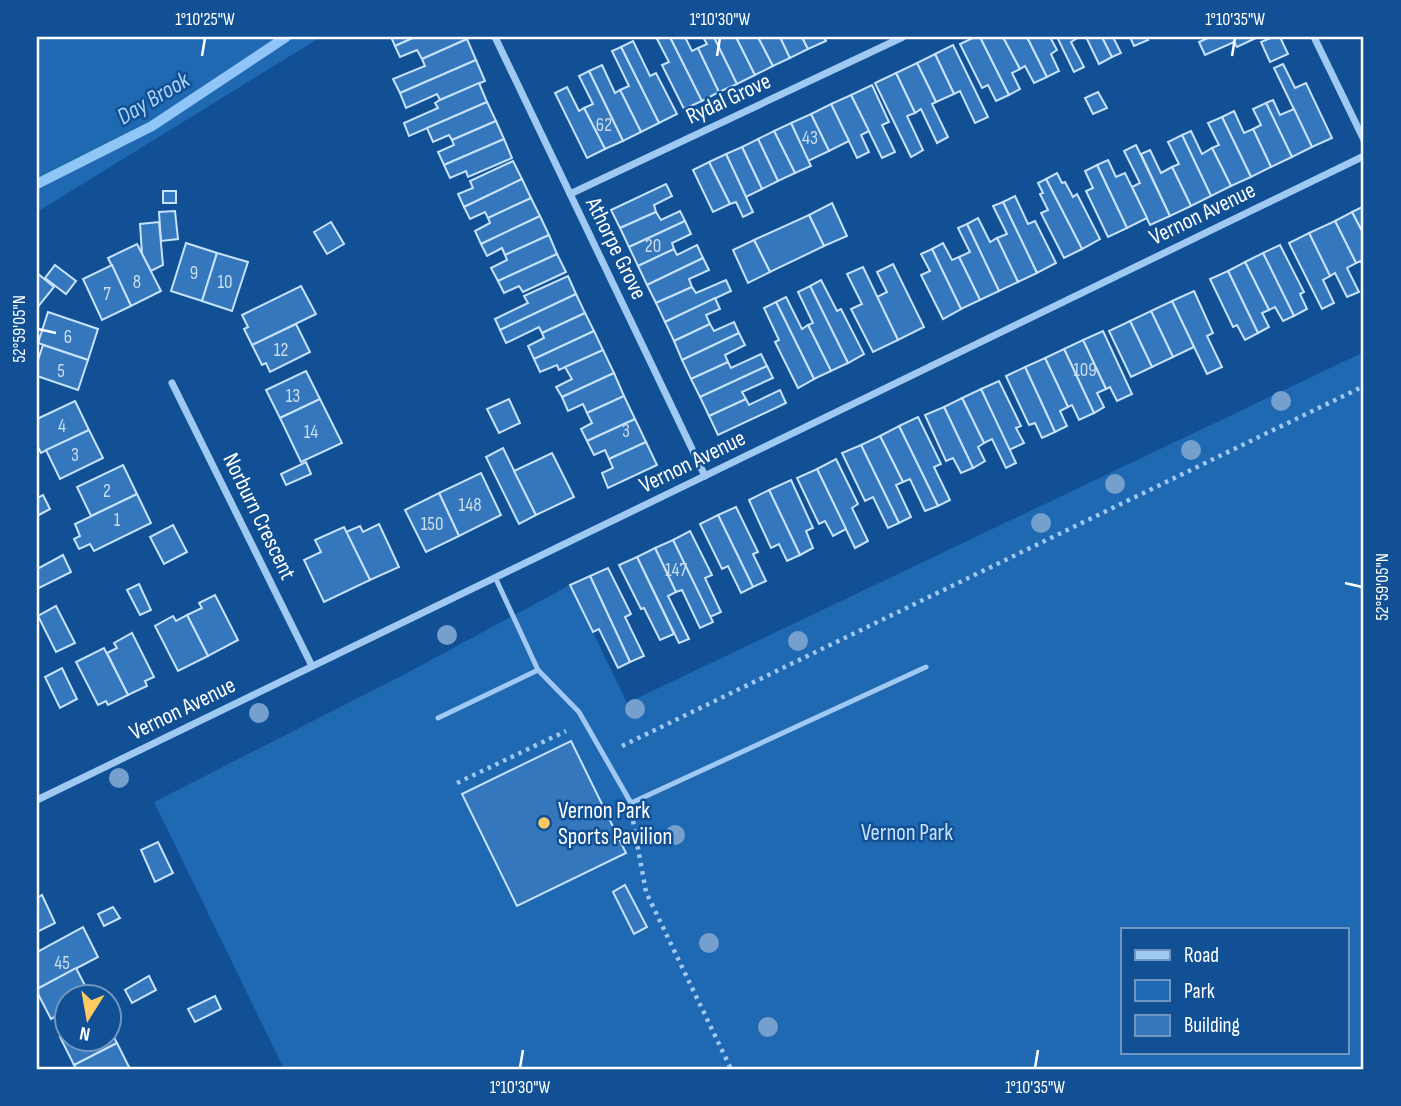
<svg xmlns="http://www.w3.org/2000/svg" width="1401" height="1106" viewBox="0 0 1401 1106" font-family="'Sofia Sans Condensed',sans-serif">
  <rect width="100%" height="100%" fill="#115094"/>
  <g fill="#1f68b2" fill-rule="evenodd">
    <polygon points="37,37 321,37 37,212"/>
    <path d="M1364,352V1069H284L154,802L405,674L570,585L627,703ZM1123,929H1347V1052H1123Z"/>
  </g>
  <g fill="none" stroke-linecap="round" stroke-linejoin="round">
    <polyline stroke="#90c5f7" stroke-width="10" points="37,184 152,126 286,37"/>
  </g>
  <g fill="#3477bc" stroke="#c7e2fd" stroke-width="2">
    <polygon points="391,37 415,37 395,46"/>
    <polygon points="415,37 466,37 467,39 422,59 417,50 400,57 395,46"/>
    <polygon points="656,37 670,37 702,101 684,109 662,65 669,62"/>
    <polygon points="670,37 685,37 692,51 698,48 719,92 702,101"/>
    <polygon points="703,37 714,37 737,84 719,92 698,48 707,44"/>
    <polygon points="714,37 736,37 755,75 737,84"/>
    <polygon points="736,37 758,37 773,66 755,75"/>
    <polygon points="758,37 780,37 790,58 773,66"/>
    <polygon points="780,37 802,37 808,49 790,58"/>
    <polygon points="802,37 824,37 826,41 808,49"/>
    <polygon points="975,37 980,37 1009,95 996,101 988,85 982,88 960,44"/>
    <polygon points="980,37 1003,37 1020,69 1012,73 1020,89 1009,95"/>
    <polygon points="1003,37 1027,37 1047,77 1034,83 1025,66 1020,69"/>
    <polygon points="1027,37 1050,37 1057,50 1051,54 1059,71 1047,77"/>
    <polygon points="1057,37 1079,37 1071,42 1084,67 1074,72"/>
    <polygon points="1086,37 1102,37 1112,57 1099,64"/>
    <polygon points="1102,37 1113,37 1121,53 1112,57"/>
    <polygon points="1130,37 1146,37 1148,40 1134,46"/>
    <polygon points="1210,37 1258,37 1237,47 1234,42 1205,55 1199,42"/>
    <polygon points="1273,37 1280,37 1288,54 1270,62 1261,42"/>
    <polygon points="467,39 476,60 400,93 393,79 425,66 422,59"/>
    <polygon points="633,41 650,76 656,73 677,114 659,123 621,47"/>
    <polygon points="953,45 988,117 975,123 960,91 954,94 935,54"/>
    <polygon points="621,47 659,123 641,132 620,90 629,86 612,51"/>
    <polygon points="935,54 954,94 936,102 917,63"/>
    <polygon points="476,60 485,81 440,100 437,94 406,108 400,93"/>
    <polygon points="917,63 936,102 932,104 948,137 937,143 921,109 915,113 896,73"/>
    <polygon points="1283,64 1295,88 1306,83 1332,138 1312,147 1274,68"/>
    <polygon points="602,65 615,93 620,90 641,132 623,141 589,71"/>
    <polygon points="589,71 623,141 605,149 584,108 593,104 579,76"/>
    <polygon points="896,73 915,113 907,116 923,150 911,157 875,83"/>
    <polygon points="479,83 487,102 409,136 404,123 438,108 435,103 440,100"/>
    <polygon points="872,85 889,122 882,125 895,152 882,158 851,95"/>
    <polygon points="567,87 579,111 584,108 605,149 587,158 555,93"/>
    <polygon points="1098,92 1107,108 1093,114 1085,98"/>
    <polygon points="851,95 869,131 861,135 869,152 857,158 831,104"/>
    <polygon points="1273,100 1280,115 1294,109 1312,147 1292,157 1266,103"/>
    <polygon points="487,102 496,121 452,140 449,135 433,142 427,128"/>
    <polygon points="1266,103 1292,157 1271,167 1253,129 1261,125 1253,109"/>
    <polygon points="831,104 849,141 829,151 811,114"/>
    <polygon points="1234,111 1244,133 1253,129 1271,167 1251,177 1222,117"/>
    <polygon points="811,114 829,151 808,161 791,123"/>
    <polygon points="1222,117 1251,177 1231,186 1212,148 1219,145 1208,123"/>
    <polygon points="496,121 504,139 444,165 438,152 454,145 452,140"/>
    <polygon points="791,123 811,166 795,173 774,131"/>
    <polygon points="774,131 795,173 778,181 758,139"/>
    <polygon points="1191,131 1202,154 1212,148 1231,186 1211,196 1182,135"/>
    <polygon points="1182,135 1211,196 1191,206 1172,167 1179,164 1168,142"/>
    <polygon points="504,139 512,158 468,177 466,171 450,178 444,165"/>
    <polygon points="758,139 778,181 762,189 742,147"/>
    <polygon points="1136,145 1170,216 1150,225 1132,187 1140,183 1124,151"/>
    <polygon points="742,147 762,189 746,197 726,154"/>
    <polygon points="1150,150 1161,173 1172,167 1191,206 1170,216 1141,154"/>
    <polygon points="726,154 753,212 743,217 736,202 730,204 709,162"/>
    <polygon points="1108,160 1116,177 1125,173 1147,218 1127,228 1097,165"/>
    <polygon points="513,161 522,179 464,207 458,194 473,188 470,181"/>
    <polygon points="709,162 730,204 713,212 693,170"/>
    <polygon points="1097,165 1127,228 1108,237 1086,191 1093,188 1085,171"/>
    <polygon points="1057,173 1062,183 1065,182 1073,197 1077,194 1100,239 1082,249 1046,179"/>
    <polygon points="522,179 531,198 488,218 485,212 470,219 464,207"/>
    <polygon points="1046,179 1082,249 1064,258 1041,213 1048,210 1040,194 1043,193 1038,183"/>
    <polygon points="666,184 672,196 654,205 656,212 620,228 611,210"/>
    <rect x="163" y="191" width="13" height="12"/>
    <polygon points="1015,196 1028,224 1035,221 1056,263 1037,273 1003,202"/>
    <polygon points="531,198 540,216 481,244 475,231 490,223 488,218"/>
    <polygon points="1003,202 1037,273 1018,282 997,238 1007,234 993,206"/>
    <polygon points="832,203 847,236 824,246 809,215"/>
    <polygon points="1364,206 1364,235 1352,212"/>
    <polygon points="175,211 178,239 161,241 159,212"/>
    <polygon points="680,211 685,221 629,247 620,228 656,212 661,220"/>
    <polygon points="1352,212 1364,235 1364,268 1361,261 1356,263 1335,221"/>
    <polygon points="809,215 824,246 770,272 754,240"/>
    <polygon points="540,216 549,235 505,255 502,248 487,256 481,244"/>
    <polygon points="978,218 990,242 997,238 1018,282 999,291 967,224"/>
    <polygon points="685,221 691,234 672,243 674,249 638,266 629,247"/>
    <polygon points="1335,221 1356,263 1347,268 1359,292 1347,297 1335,273 1330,276 1309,233"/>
    <polygon points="159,222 163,265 151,271 142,254 140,224"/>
    <polygon points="331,222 344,244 327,254 314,232"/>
    <polygon points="967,224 999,291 980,300 959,257 970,252 958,228"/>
    <polygon points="1309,233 1330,276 1323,280 1334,303 1322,309 1289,243"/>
    <polygon points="549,235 557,254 498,281 491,268 507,260 505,255"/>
    <polygon points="754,240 770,272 748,283 733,250"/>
    <polygon points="186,243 217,253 202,301 171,291"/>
    <polygon points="943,243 952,260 959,257 980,300 961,309 932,249"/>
    <polygon points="137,244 161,291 131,306 108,258"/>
    <polygon points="697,245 703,258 647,285 638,266 674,249 677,255"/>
    <polygon points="1280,245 1304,292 1300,294 1307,309 1294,316 1263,253"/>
    <polygon points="932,249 961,309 943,319 921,275 930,271 921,254"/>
    <polygon points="217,253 248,262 232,311 202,301"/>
    <polygon points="1263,253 1294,316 1283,321 1275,307 1269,310 1245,262"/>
    <polygon points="557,254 566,272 523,292 519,286 504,293 498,281"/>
    <polygon points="703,258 709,270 689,279 692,287 656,303 647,285"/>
    <polygon points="1245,262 1269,310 1262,313 1269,327 1258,333 1228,271"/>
    <polygon points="893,264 924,327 898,340 877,297 887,292 877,272"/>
    <polygon points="55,265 76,281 66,294 45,278"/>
    <polygon points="112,265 131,306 102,320 83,279"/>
    <polygon points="863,267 898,340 873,352 851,309 862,304 847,274"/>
    <polygon points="1228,271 1258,333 1245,340 1237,325 1233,327 1210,279"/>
    <polygon points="37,273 54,287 37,308"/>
    <polygon points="568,276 576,294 500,330 495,319 528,303 524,296"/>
    <polygon points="726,280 731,291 665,322 656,303 692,287 696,293"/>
    <polygon points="821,280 837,311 841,309 864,354 848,363 810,286"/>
    <polygon points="301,286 316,314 252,345 244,329 248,327 242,315"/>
    <polygon points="810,286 848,363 831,371 808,325 813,323 798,292"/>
    <polygon points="1194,291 1213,333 1207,336 1222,367 1207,374 1172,301"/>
    <polygon points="576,294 585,313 542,333 539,327 506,343 500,330"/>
    <polygon points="786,297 802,329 808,325 831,371 814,379 776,302"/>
    <polygon points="715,298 720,309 706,315 710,324 674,341 665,322"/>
    <polygon points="1172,301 1194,347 1173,357 1151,311"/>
    <polygon points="776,302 814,379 798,388 775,342 779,340 764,308"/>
    <polygon points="1151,311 1173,357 1152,367 1130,321"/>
    <polygon points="48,312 98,329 88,360 38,343"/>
    <polygon points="585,313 594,331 534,359 528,346 544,338 542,333"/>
    <polygon points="1130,321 1152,367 1131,377 1109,331"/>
    <polygon points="734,322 739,333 682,360 674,341 710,324 714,331"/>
    <polygon points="296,324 310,352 270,372 266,363 262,365 252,345"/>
    <polygon points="594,331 603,350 559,370 557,365 540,372 534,359"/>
    <polygon points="1103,331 1132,394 1117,401 1110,387 1106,389 1083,340"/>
    <polygon points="739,333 745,345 725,355 728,362 691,379 682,360"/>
    <polygon points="1083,340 1106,389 1097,393 1104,407 1094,413 1064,349"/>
    <polygon points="43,345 88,360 78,390 37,376 37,363"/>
    <polygon points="1064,349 1094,413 1079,420 1072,405 1068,407 1045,358"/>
    <polygon points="603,350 614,373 562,397 556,387 572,379 565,367"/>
    <polygon points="761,354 767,366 700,397 691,379 728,362 731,368"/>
    <polygon points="1045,358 1068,407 1060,411 1067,426 1055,432 1025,367"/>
    <polygon points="767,366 773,378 742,392 746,399 709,416 700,397"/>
    <polygon points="1025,367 1055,432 1042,438 1035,423 1029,425 1006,376"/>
    <polygon points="306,371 320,399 280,418 266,390"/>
    <polygon points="614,373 624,396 587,413 583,404 568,411 562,397"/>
    <polygon points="999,381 1021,426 1016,428 1024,443 1009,450 981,389"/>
    <polygon points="981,389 1016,463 1006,468 992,439 984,443 962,398"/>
    <polygon points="780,390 786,403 718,435 709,416 746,399 749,405"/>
    <polygon points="624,396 635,419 587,441 581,429 592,423 587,413"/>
    <polygon points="962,398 984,443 978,447 985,461 973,468 944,407"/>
    <polygon points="320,399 342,443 301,462 280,418"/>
    <polygon points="509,399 520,423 499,433 487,409"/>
    <polygon points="75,401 89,430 41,453 37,445 37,419"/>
    <polygon points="944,407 973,468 961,473 953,458 946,461 925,415"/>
    <polygon points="918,417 941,464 934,467 950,500 938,506 899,426"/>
    <polygon points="635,419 646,442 609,459 605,450 594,455 587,441"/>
    <polygon points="899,426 938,506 925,511 910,479 903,482 880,436"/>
    <polygon points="89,430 103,458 60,479 46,450"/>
    <polygon points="880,436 903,482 896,485 911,517 899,523 861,445"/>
    <polygon points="646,442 657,465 608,488 602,473 613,468 609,459"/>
    <polygon points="861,445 899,523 888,528 873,497 865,501 842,453"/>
    <polygon points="503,448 536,515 519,524 486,457"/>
    <polygon points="552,453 574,497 536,515 514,471"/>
    <polygon points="836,459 858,504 852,508 868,541 855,548 817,469"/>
    <polygon points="306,462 311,474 286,485 281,474"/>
    <polygon points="123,465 137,494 91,516 77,487"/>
    <polygon points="817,469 846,529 833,536 825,521 819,524 797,478"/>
    <polygon points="481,473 501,515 459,536 439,493"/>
    <polygon points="791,480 813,528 806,531 813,548 800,555 769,490"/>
    <polygon points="769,490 800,555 787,561 779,544 771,548 749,500"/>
    <polygon points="439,493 459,536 426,552 405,510"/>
    <polygon points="137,494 151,523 94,551 90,544 79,549 74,539 80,536 75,524"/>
    <polygon points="43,495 50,509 37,516 37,498"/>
    <polygon points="736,507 758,552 753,554 766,581 753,587 718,515"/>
    <polygon points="718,515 753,587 741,593 728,566 722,569 700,524"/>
    <polygon points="379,524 399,567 370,580 346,532 360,526 363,532"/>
    <polygon points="173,525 187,552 164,564 150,537"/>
    <polygon points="344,527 370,580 324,602 304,560 321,552 315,540"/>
    <polygon points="690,531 712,575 705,578 721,612 710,617 673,540"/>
    <polygon points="673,540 713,622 700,628 682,590 676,592 655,548"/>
    <polygon points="655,548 676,592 668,596 689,639 679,643 637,557"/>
    <polygon points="63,555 71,572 37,589 37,569"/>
    <polygon points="637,557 674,634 660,640 644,608 641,609 619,565"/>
    <polygon points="608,568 631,614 625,617 644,656 630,662 590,576"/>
    <polygon points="590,576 630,662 618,668 599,629 593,632 570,585"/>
    <polygon points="139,584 151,610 140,615 127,590"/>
    <polygon points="215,595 238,640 208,656 187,615 202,608 199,603"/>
    <polygon points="56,606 75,643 56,652 38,616"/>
    <polygon points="187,615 208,656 178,671 155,626 173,616 176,621"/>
    <polygon points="132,633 154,677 145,681 147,686 128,695 107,653 117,648 114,643"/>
    <polygon points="104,648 128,695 108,705 106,701 98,705 76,662"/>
    <polygon points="62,668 77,699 60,708 45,677"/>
    <polygon points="571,741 626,853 517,906 462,794"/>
    <polygon points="158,842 173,873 155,882 141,850"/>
    <polygon points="625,885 647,927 634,934 613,892"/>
    <polygon points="42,895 55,923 37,932 37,898"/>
    <polygon points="113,907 120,918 104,926 98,914"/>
    <polygon points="83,927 98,957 37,989 37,952"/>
    <polygon points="76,968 91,997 66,998 66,1010 51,1019 37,992 37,989"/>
    <polygon points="149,976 156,990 132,1003 125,990"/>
    <polygon points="215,996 221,1009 195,1022 188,1009"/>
    <polygon points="108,1026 117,1043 74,1065 60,1037 66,1034 66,1040 108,1040"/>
    <polygon points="117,1043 130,1069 77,1069 74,1065"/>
  </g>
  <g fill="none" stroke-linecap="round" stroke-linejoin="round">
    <g stroke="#9fc9f3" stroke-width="4.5" stroke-dasharray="3.5 5" stroke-linecap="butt">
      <polyline points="622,746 1364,386"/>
      <polyline points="457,783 566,731"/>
      <polyline points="633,821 646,892 731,1069"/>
    </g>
    <g stroke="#9fc9f3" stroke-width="5">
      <polyline points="495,577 538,670 579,712 631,803 926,667"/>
      <polyline points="438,718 538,670"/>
    </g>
    <g stroke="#9fc9f3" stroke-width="7">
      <polyline points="495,37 705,476"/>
      <polyline points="1314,37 1364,140"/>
      <polyline points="570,194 903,37"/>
      <polyline points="172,383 312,666"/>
      <polyline points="37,800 1364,156"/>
    </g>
  </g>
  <g fill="#75a0ce">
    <circle cx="1281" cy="401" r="10"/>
    <circle cx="1191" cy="450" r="10"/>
    <circle cx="1115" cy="484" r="10"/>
    <circle cx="1041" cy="523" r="10"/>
    <circle cx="447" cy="635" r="10"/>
    <circle cx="798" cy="641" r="10"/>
    <circle cx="635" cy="709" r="10"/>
    <circle cx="259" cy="713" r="10"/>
    <circle cx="119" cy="778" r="10"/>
    <circle cx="675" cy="835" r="10"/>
    <circle cx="709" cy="943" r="10"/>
    <circle cx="768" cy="1027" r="10"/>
  </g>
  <path fill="none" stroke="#fff" stroke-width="2.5" d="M202,56L205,38M717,56L720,38M1232,56L1235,38M38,329L56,333M1345,583L1362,587M520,1068L523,1050M1035,1068L1038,1050"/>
  <circle fill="#ffca61" stroke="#115094" stroke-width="2.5" cx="544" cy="823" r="7"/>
  <g text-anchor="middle" stroke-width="5" stroke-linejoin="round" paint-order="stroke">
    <g font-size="19" fill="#cde">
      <text x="604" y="131">62</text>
      <text x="810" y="144">43</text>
      <text x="653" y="252">20</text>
      <text x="194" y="279">9</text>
      <text x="137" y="288">8</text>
      <text x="225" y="288">10</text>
      <text x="107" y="300">7</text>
      <text x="68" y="343">6</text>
      <text x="281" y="356">12</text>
      <text x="1085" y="376">109</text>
      <text x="61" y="377">5</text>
      <text x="293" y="402">13</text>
      <text x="62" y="432">4</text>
      <text x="626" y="437">3</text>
      <text x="311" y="438">14</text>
      <text x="75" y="461">3</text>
      <text x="107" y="497">2</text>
      <text x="470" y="511">148</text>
      <text x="117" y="526">1</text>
      <text x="432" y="530">150</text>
      <text x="676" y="576">147</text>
      <text x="62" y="969">45</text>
    </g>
    <g font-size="23" fill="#fff" stroke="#115094">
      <text transform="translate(728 98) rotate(-25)" y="8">Rydal Grove</text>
      <text transform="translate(1202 213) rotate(-26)" y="8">Vernon Avenue</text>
      <text transform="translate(617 248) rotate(64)" y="8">Athorpe Grove</text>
      <text transform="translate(692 461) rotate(-26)" y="8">Vernon Avenue</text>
      <text transform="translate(260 516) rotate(64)" y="8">Norburn Crescent</text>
      <text transform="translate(182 708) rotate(-26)" y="8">Vernon Avenue</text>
    </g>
    <g font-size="23" fill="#fff" stroke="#115094" text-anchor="start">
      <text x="558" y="818">Vernon Park<tspan x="558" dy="26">Sports Pavilion</tspan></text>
    </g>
    <g font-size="23" fill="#c7e2fd" stroke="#115094">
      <text x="907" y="840">Vernon Park</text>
    </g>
    <g font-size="24" font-style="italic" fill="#abd3fa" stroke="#115094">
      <text transform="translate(153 98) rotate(-31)" y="8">Day Brook</text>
    </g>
  </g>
  <rect width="1401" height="1106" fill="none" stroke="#115094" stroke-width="77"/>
  <rect x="1121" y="928" width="228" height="126" fill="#115094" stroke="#7096bf" stroke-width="2"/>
  <rect x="1135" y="950" width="35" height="10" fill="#9fc9f3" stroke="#7096bf" stroke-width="2"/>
  <text x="1184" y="962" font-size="21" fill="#ffffff">Road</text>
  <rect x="1135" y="980" width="35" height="21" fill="#1f68b2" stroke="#7096bf" stroke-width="2"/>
  <text x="1184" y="998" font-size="21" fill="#ffffff">Park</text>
  <rect x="1135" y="1015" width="35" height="21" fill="#3477bc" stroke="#7096bf" stroke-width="2"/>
  <text x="1184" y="1032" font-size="21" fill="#ffffff">Building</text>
  <g transform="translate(88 1018) rotate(191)"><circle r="33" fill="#115094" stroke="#7096bf" stroke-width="2"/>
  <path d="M0-5L12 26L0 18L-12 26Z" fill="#ffca61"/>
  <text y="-10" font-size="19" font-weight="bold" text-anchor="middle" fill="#ffffff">N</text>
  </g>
  <rect x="38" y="38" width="1324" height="1030" fill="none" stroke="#fff" stroke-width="2.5"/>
  <g font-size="18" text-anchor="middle" fill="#fff">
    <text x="205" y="25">1°10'25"W</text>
    <text x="720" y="25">1°10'30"W</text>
    <text x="1235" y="25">1°10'35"W</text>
    <text transform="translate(19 329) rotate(-90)" y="6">52°59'05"N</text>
    <text transform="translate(1382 587) rotate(-90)" y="6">52°59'05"N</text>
    <text x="520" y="1093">1°10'30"W</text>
    <text x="1035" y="1093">1°10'35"W</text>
  </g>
</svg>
